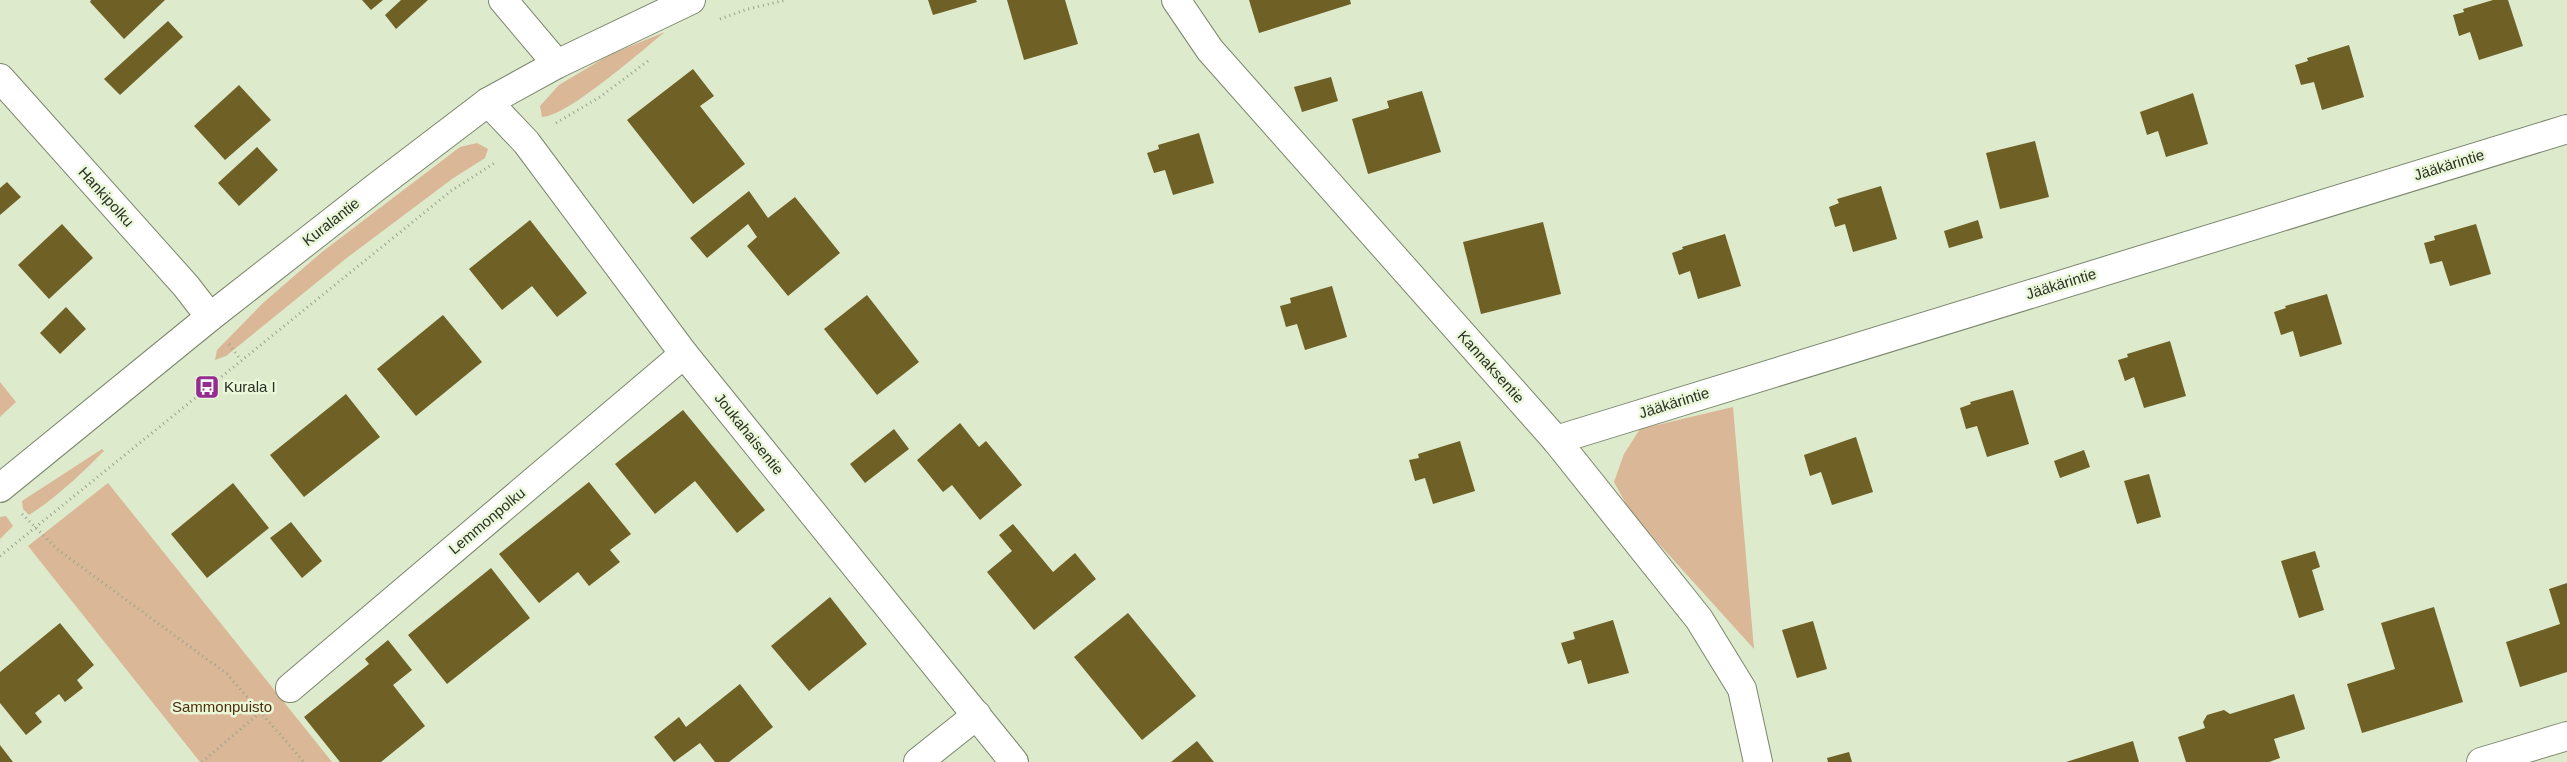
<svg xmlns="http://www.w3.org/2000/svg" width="2567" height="762" viewBox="0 0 2567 762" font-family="Helvetica,sans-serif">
  <rect width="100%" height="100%" fill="#ddeacc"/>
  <g fill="#dab796">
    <path d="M665,32C642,50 567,117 542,117L540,106L559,85L611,54Z"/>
    <polygon points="477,143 488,149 485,158 452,179 348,257 226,356 215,360 217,350 263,303 322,252 460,147"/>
    <polygon points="0,382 16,402 0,417"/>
    <polygon points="1733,407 1754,649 1631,513 1614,482 1624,454 1640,429"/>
    <path d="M102,449L104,451C81,474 57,497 29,515L23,509L22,501Z"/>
    <polygon points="108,483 332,762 200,762 28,546"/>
    <polygon points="6,516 13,526 0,539 0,517"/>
  </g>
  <g fill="#6f6026">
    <polygon points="91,0 165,0 124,39 90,2"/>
    <polygon points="362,0 383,0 371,10"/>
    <polygon points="401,0 428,0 396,29 385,15"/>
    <polygon points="928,0 976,0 977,2 933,15"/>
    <polygon points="1007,0 1065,0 1078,44 1024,60"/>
    <polygon points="1249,0 1350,0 1351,4 1259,33"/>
    <polygon points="2493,0 2508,0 2523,46 2479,60 2470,32 2459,36 2453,15 2464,12 2463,9"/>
    <polygon points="168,21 183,37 120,95 104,79"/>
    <polygon points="2349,45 2364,97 2322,110 2314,82 2301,85 2295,65 2308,61 2307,58"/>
    <polygon points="693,69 714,96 700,106 745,164 693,204 627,120"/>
    <polygon points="1331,77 1338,101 1302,112 1294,87"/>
    <polygon points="239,85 271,120 225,160 194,126"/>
    <polygon points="1422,91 1441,152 1368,174 1352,119 1389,108 1387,101"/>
    <polygon points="2193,93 2208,144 2166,157 2158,131 2147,135 2140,112"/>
    <polygon points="1199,133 1214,183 1173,195 1165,170 1154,173 1147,153 1159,149 1158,145"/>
    <polygon points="2035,141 2049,197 2000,209 1986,153"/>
    <polygon points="257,147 278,170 239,206 218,183"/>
    <polygon points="7,182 21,197 0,215 0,188"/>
    <polygon points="1881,186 1897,239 1853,252 1845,224 1835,227 1829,207 1839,203 1837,199"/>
    <polygon points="749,191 768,218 795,197 840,253 788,296 747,246 757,237 748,224 707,258 690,238"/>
    <polygon points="530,220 587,293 557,317 532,286 502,310 469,269"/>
    <polygon points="1978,220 1983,238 1949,248 1944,231"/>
    <polygon points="1543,222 1561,294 1481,314 1463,242"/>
    <polygon points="62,224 93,258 49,299 18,265"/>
    <polygon points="2476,224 2491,274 2450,286 2442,261 2430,264 2424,243 2435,240 2434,236"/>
    <polygon points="1725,234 1741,286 1698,299 1690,271 1679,275 1672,253 1683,249 1682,247"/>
    <polygon points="1332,286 1347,337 1305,350 1297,324 1286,327 1280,306 1291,303 1290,298"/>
    <polygon points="2327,294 2342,344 2300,357 2293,331 2281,335 2274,312 2286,308 2285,306"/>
    <polygon points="867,295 919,362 877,395 824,329"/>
    <polygon points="66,307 86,329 60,354 40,333"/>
    <polygon points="443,315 482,362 416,416 377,369"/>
    <polygon points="2170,341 2186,396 2144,408 2134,377 2125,381 2118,360 2128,357 2127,354"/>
    <polygon points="2013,390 2029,444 1987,457 1977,426 1966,429 1960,408 1971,404 1970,402"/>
    <polygon points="346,394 380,437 304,497 270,455"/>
    <polygon points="683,410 765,510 737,533 695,481 655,514 615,464"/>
    <polygon points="960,423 979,447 986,441 1022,485 980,520 952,485 943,492 917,460"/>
    <polygon points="894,429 909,449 865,483 850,464"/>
    <polygon points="1856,437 1873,492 1832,505 1821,472 1810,476 1804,455"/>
    <polygon points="1460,441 1475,491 1433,504 1425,478 1415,481 1409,460 1419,458 1418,454"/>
    <polygon points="2084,450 2090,467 2060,478 2054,461"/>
    <polygon points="2149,474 2161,517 2137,524 2124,481"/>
    <polygon points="589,482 631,534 610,550 620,562 589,586 578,572 539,603 499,554"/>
    <polygon points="233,483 269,528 207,578 171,534"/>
    <polygon points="291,522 322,561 302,578 270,538"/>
    <polygon points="1013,524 1053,572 1075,553 1096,579 1034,630 987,572 1012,551 999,535"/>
    <polygon points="2315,551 2320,567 2312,570 2324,610 2299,618 2281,561"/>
    <polygon points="491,568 530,618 447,684 408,635"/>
    <polygon points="2567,583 2567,672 2520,687 2506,642 2560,624 2549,589"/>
    <polygon points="830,597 867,644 809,691 771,646"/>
    <polygon points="2434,607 2463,702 2362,733 2347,684 2395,669 2381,623"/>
    <polygon points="1128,613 1196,696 1142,740 1074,657"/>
    <polygon points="1613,620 1629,673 1588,684 1581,660 1568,664 1561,643 1575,639 1573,632"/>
    <polygon points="1813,621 1827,669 1797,678 1782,630"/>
    <polygon points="60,623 94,665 77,680 83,688 65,702 59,694 35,713 42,722 26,735 0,703 0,672"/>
    <polygon points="388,640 412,670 393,685 425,726 381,762 340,762 304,717 369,664 365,659"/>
    <polygon points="740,684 773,727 729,762 715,762 700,743 674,762 654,737 679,717 686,727"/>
    <polygon points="2294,694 2305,729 2274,739 2280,758 2269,762 2186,762 2178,737 2205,728 2203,722 2207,715 2224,710 2230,714"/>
    <polygon points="1197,741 1214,762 1171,762"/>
    <polygon points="2133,741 2139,762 2066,762"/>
    <polygon points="0,745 13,762 0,762"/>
    <polygon points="1849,752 1852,762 1828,762 1827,758"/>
  </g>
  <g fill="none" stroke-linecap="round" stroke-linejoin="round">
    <defs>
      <g id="minor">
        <polyline points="503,0 557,64"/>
        <polyline points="1176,0 1210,50 1556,440 1699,619 1742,689 1758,762"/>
        <polyline points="0,78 186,286 210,317"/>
        <polyline points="488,102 526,142 684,354 1014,762"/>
        <polyline points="1556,440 2567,129"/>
        <polyline points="290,688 684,354"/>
        <polyline points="918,762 977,715"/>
        <polyline points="2481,762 2567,736"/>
      </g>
      <polyline id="tertiary" points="0,488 210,317 375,188 488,102 557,64 691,0"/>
    </defs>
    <use href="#minor" stroke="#7b876c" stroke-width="30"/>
    <use href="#tertiary" stroke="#7b876c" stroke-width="30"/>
    <g stroke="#9aa48d" stroke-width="3" stroke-dasharray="1 4" stroke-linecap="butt">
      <polyline points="720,19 748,9 786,0"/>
      <polyline points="556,123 600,97 648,61"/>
      <polyline points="229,344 240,359"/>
      <polyline points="22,514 57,549 227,674 304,762"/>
      <polyline points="0,556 451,191 496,162"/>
      <polyline points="202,762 262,711"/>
    </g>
    <use href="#minor" stroke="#fff" stroke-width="28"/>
    <use href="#tertiary" stroke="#fff" stroke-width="28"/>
  </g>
  <defs>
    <symbol id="bus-square" viewBox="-11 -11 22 22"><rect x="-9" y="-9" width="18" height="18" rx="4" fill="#952c8f" stroke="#eaf7d9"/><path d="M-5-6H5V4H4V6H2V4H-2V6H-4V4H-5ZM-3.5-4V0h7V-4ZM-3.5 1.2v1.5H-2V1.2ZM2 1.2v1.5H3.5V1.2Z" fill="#fff"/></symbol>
  </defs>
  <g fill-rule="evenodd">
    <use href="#bus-square" x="193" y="373" width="28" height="28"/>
  </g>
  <g text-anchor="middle" stroke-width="5" stroke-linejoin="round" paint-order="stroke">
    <g font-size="15" fill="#2b3024" stroke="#eaf7d9">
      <text transform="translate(2449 165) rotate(-17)" y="5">Jääkärintie</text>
      <text transform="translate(106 197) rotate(48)" y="5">Hankipolku</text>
      <text transform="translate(331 222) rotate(-38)" y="5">Kuralantie</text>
      <text transform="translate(2061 284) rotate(-17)" y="5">Jääkärintie</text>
      <text transform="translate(1491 367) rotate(48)" y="5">Kannaksentie</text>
      <text transform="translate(1674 403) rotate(-17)" y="5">Jääkärintie</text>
      <text transform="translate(749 434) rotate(51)" y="5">Joukahaisentie</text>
      <text transform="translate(487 521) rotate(-40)" y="5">Lemmonpolku</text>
    </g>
    <g font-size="15" fill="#2b3024" stroke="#eaf7d9" text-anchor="start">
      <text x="224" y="392">Kurala I</text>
    </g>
    <g font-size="15" fill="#4d2e0b" stroke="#eaf7d9">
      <text x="222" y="712">Sammonpuisto</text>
    </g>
  </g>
</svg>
